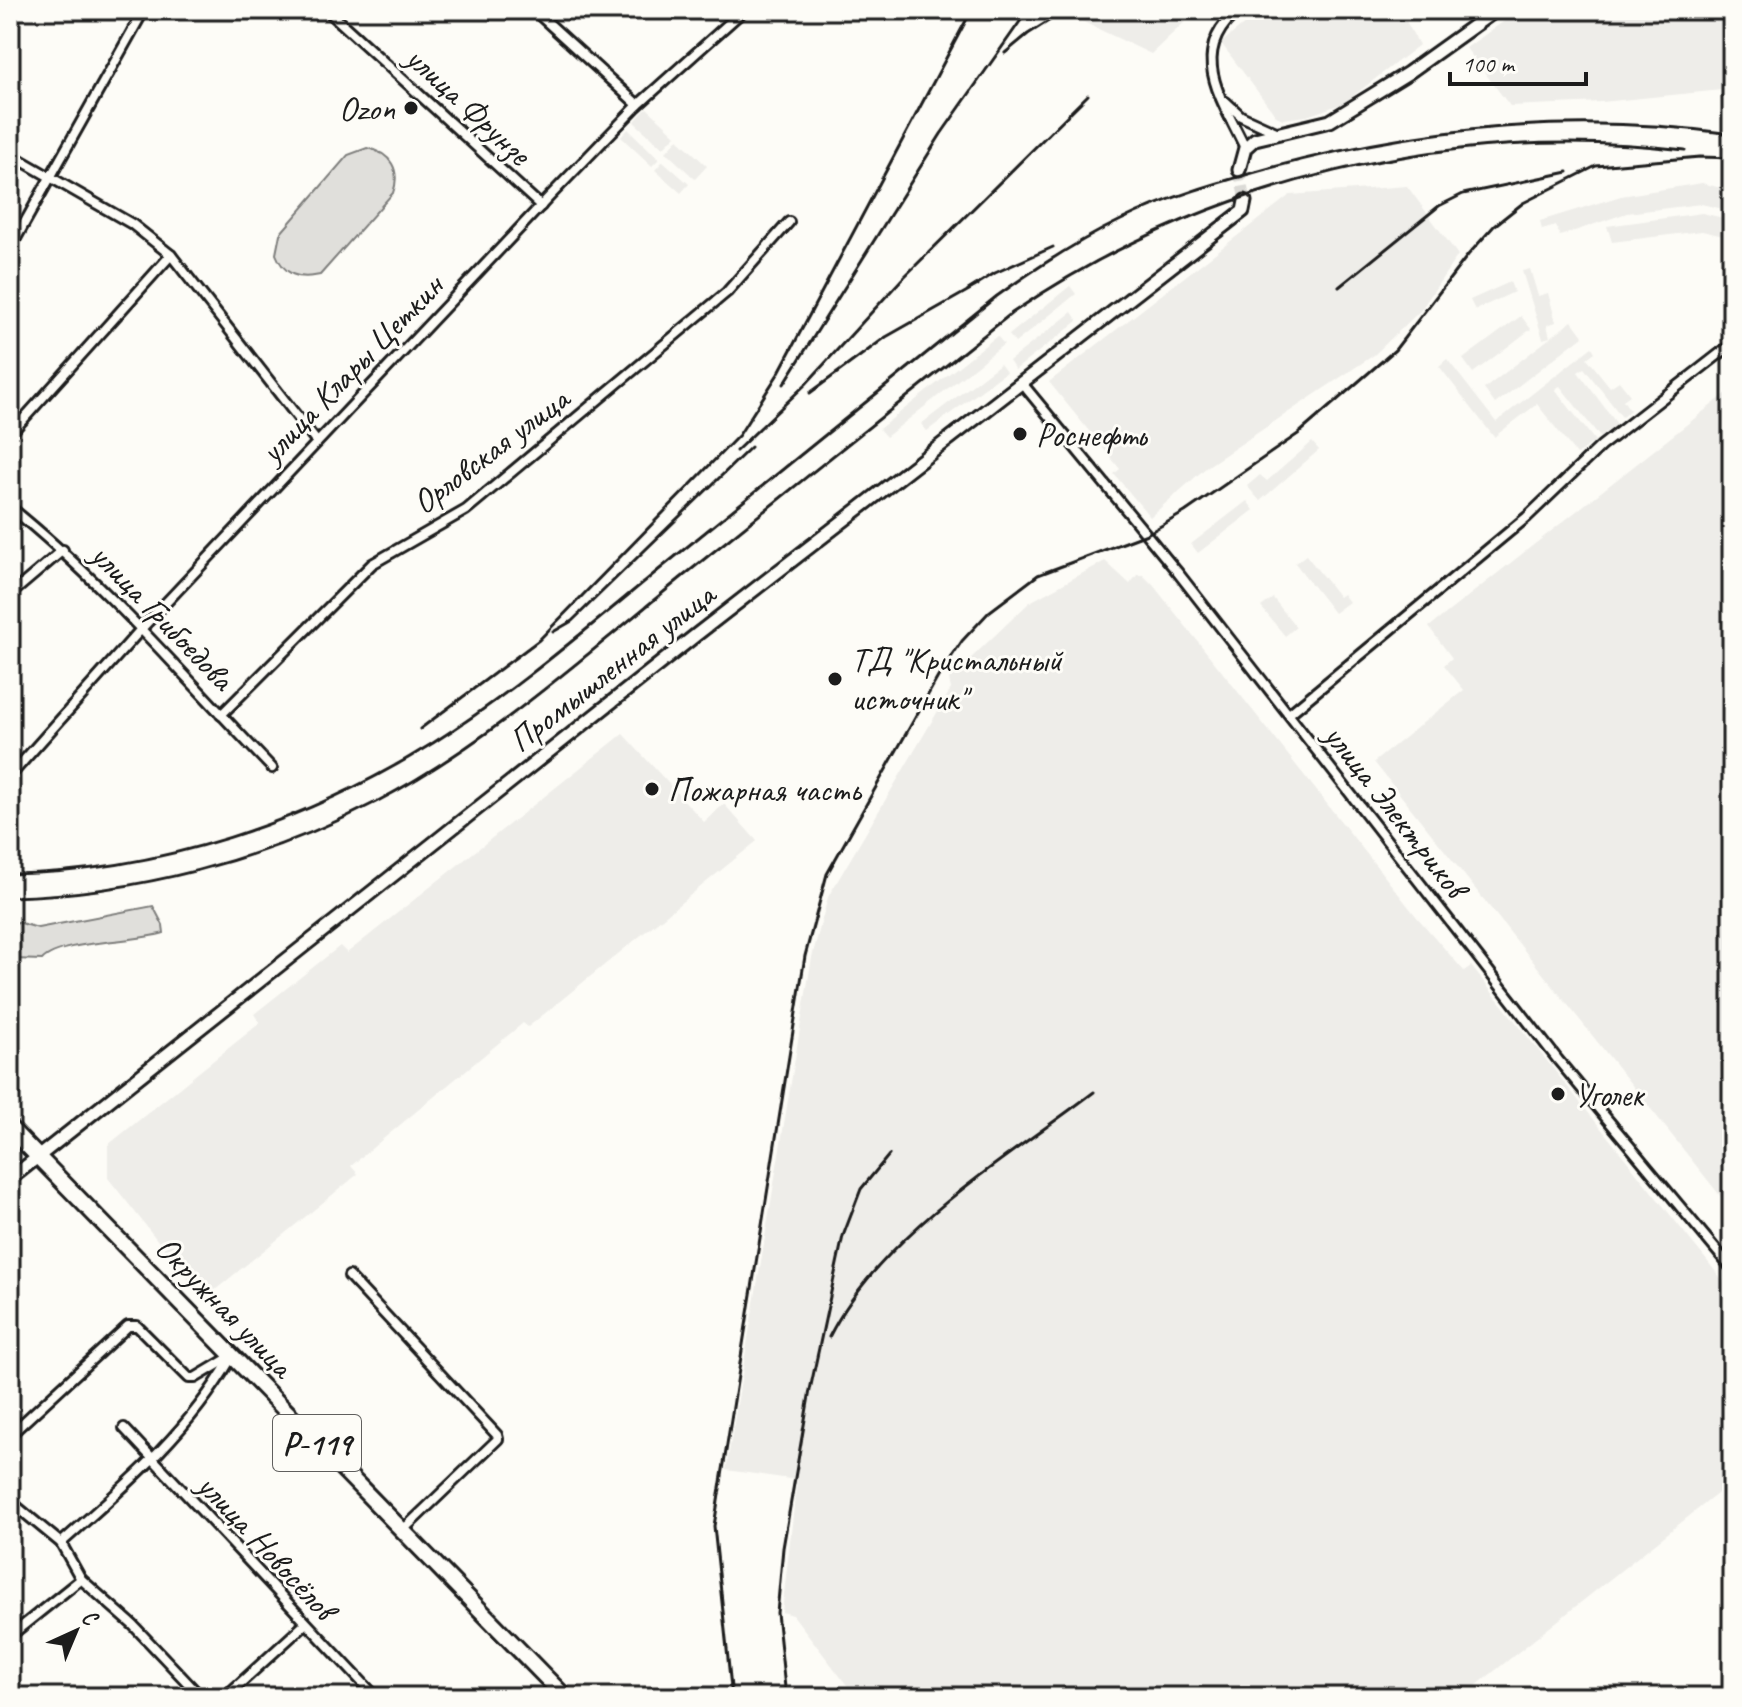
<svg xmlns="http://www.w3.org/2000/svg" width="1742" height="1707" viewBox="0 0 1742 1707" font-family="Caveat,sans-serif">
  <rect width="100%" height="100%" fill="#fdfcf7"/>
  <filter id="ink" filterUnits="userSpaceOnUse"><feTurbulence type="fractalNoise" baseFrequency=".0125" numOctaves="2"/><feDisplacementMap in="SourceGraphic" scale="16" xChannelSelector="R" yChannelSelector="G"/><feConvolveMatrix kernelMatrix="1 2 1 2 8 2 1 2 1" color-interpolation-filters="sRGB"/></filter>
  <g filter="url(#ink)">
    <g fill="#eeede9">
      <polygon points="1071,10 1215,10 1206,17 1193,14 1151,54 1071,16"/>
      <polygon points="1262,10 1400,10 1419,45 1344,103 1307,116 1283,119 1276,116 1221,43"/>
      <polygon points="1520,10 1732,10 1732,89 1602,102 1510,106 1466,48"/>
      <polygon points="647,108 676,135 663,148 634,122"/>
      <polygon points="628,129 659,159 652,166 621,137"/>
      <polygon points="678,139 707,166 695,179 666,152"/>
      <polygon points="663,161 689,184 681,193 655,170"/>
      <polygon points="1702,183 1732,191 1732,211 1701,204 1627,213 1560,236 1556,226 1542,230 1540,221 1621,196"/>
      <polygon points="1407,186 1458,255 1420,311 1374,355 1208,466 1150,517 1114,474 1120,469 1049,382 1290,195"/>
      <polygon points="1702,213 1732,220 1732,238 1702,231 1612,242 1607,226"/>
      <polygon points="1530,269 1538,296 1548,293 1556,322 1547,325 1550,337 1543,339 1522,271"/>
      <polygon points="1510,282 1514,292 1475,310 1470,300"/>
      <polygon points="1070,286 1076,294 1015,343 1009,335"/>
      <polygon points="1072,312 1078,321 1015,370 1009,361"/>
      <polygon points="1521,316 1531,329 1473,373 1463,359"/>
      <polygon points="1572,321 1583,336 1495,404 1484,389"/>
      <polygon points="997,336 1004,344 886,437 879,429"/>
      <polygon points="1592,347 1595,352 1587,358 1610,387 1619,381 1630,395 1623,400 1630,410 1622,417 1584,368 1578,372 1617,424 1600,437 1560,386 1555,389 1595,441 1577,455 1537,404 1494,437 1439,366 1447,359 1496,422"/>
      <polygon points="1000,364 1006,372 927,431 921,424"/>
      <polygon points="1732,389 1732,1202 1726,1195 1722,1198 1374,762 1464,690 1444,665 1452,658 1429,627"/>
      <polygon points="1312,442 1319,450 1260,501 1247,486 1260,475 1267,481"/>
      <polygon points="1247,501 1254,510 1198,553 1191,544"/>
      <polygon points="1306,555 1339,597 1343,594 1349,602 1334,613 1295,563"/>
      <polygon points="1105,561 1130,584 1137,575 1143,575 1153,585 1416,916 1464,971 1471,966 1732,1292 1732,1482 1462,1697 905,1697 899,1689 887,1697 856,1697 793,1615 782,1612 797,1480 726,1470 812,957 828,897 951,689 949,679 1030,602"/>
      <polygon points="1273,598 1296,627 1285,636 1261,607"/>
      <polygon points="623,734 704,822 724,804 757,841 528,1027 523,1023 377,1144 351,1166 358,1174 204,1299 108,1178 108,1145 260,1023 254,1014 340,946 347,953"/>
    </g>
    <g fill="#e0dfdb" stroke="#7e7e7c" stroke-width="2">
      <path d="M367,148C391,153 401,170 393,193L320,275C298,280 284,275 276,254L280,234L348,155Z"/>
      <path d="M153,906L163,925L164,933C131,943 61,940 42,960L13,959L10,963V931L17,922L38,928Z"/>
    </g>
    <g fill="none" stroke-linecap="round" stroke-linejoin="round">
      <polyline stroke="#dbdad6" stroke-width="11" stroke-dasharray="11 5.5" stroke-linecap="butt" points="1239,170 1245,201"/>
      <defs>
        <g id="street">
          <polyline points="327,10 541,206"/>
          <polyline points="534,10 638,105"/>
          <path d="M1239,10C1186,52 1222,99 1245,148"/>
          <polyline points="1226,102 1241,116 1276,132"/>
          <polyline points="10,154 132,224 171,255 317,442"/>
          <polyline points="10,249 144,10"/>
          <polyline points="1021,382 1179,574 1558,1060 1732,1269"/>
          <polyline points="10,434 171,255"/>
          <path d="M10,507C107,585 186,679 272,768"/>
          <polyline points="10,591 17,589 63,550"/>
          <polyline points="1289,714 1527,517 1601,446 1732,344"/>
          <polyline points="221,715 372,564 466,510 727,292 789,222"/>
          <polyline points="10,776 143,627 550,196 638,105 744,10"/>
          <polyline points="349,1276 497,1435 498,1439 403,1530"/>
          <polyline points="124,1428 376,1697"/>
          <polyline points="10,1435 128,1326 137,1326 189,1378 195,1378 232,1356"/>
          <polyline points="10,1501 61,1543 81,1579 133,1625 201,1697"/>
          <path d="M61,1543C125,1486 187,1434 230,1360"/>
          <polyline points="10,1636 81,1579"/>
          <polyline points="225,1697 305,1624"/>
        </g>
        <g id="secondary">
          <polyline points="1239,170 1245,148 1255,139 1330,121 1408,73 1496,10"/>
          <polyline points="10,1179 696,635 1243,211 1245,201"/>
        </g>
        <polyline id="highway" points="10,1128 565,1697"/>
      </defs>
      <use href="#street" stroke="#1c1c1c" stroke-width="14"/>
      <use href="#secondary" stroke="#1c1c1c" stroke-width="17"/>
      <use href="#highway" stroke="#1c1c1c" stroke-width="20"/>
      <use href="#street" stroke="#fdfcf7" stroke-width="8"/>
      <use href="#secondary" stroke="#fdfcf7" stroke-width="11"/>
      <use href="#highway" stroke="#fdfcf7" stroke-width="14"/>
      <g stroke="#1c1c1c" stroke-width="3">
        <polyline points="1005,53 1028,34 1066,10"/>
        <polyline points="1339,287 1439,206 1463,194 1568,172"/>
        <polyline points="968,290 995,273 1053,247"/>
        <polyline points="784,384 941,134 1028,10"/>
        <polyline points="810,393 886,337 978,285"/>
        <polyline points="736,451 806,384 902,279 1088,95"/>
        <polyline points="553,632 572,621 751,447"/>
        <polyline points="420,729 539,640 739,435 778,374 969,15"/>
        <path d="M10,874C158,872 307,822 433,743C521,688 601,616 682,551C787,466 892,381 997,296C1036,268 1077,241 1121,220C1167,197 1220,182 1270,168C1422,126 1575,112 1732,134"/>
        <path d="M10,897C135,894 265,860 376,802C489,743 588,653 687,573C795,486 904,399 1012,313C1206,180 1452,122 1685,150"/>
        <path d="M829,1337C881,1234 1003,1161 1094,1092"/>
        <polyline points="732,1697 714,1526 805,956 827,874 938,677 962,641 989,612 1038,575 1147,534 1185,512 1298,434 1395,350 1468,255 1494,226 1523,203 1596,166 1700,157 1732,158"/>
        <polyline points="786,1697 777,1613 783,1548 810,1390 843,1236 861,1189 889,1155"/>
      </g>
    </g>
  </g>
  <g fill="#1c1c1c" stroke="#fdfcf7" stroke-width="3">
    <circle cx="411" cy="108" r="8"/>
    <circle cx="1020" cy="434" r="8"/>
    <circle cx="835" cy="679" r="8"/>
    <circle cx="652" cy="789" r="8"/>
    <circle cx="1558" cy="1094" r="8"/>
  </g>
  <g text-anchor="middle" stroke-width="6" stroke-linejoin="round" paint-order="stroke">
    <rect fill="#fdfcf7" stroke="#605f5e" stroke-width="2" x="273" y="1415" width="88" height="56" rx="6"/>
    <g font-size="32" font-weight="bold" fill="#1c1c1c">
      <text x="317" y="1454">Р-119</text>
    </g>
    <g font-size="34" fill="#1c1c1c" stroke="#fdfcf7">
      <text transform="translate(469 105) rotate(43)" y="12">улица Фрунзе</text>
      <text transform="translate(351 368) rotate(-46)" y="12">улица Клары Цеткин</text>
      <text transform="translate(490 450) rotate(-37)" y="12">Орловская улица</text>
      <text transform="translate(163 616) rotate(46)" y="12">улица Грибоедова</text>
      <text transform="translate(611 667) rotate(-38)" y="12">Промышленная улица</text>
      <text transform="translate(1396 810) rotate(52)" y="12">улица Электриков</text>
      <text transform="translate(225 1306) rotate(46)" y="12">Окружная улица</text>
      <text transform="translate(267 1546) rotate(47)" y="12">улица Новосёлов</text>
    </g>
    <g font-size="34" fill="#1c1c1c" stroke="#fdfcf7" text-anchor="start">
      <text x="395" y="120" text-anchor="end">Ozon</text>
      <text x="1036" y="446">Роснефть</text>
      <text x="851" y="671">ТД "Кристальный<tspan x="851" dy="39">источник"</tspan></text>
      <text x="668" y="801">Пожарная часть</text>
      <text x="1574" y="1106">Уголек</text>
    </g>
  </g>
  <rect width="1742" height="1707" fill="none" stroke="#fdfcf7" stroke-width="40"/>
  <rect x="20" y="20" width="1702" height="1667" fill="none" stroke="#1c1c1c" stroke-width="3" filter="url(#ink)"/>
  <g transform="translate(76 1631) rotate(44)" stroke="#fdfcf7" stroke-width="6" paint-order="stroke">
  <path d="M0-6L14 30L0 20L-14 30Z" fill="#1c1c1c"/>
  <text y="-12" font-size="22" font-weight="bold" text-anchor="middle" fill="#1c1c1c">С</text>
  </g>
  <path d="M1450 72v12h136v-12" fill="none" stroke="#1c1c1c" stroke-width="4"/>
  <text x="1462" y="72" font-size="24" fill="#1c1c1c" stroke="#fdfcf7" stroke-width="6" paint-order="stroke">100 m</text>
</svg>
